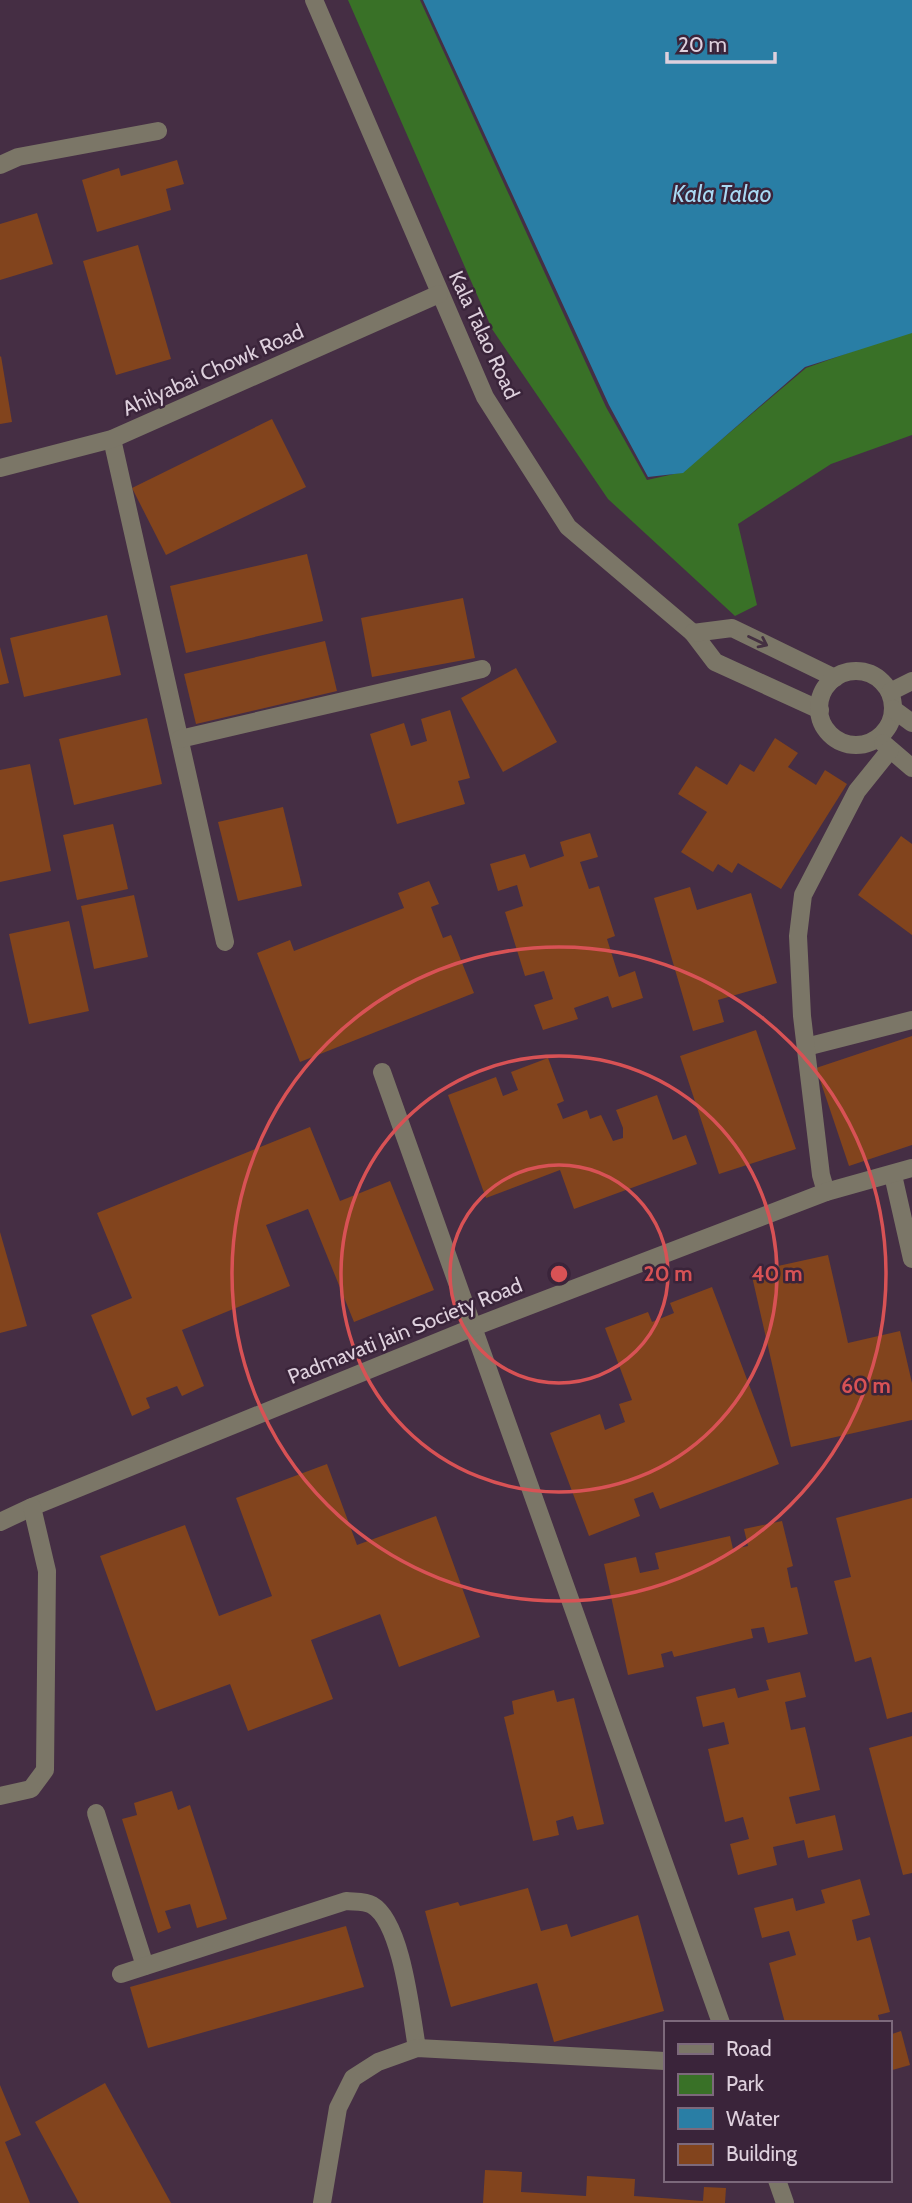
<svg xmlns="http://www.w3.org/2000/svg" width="912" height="2203" viewBox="0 0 912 2203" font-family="Cabin,sans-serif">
  <rect width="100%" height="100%" fill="#452e44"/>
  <polygon fill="#397127" points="348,0 420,0 606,407 647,480 683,472 806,368 912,330 912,435 831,464 738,524 757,605 735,616 608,499 492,329"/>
  <polygon fill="#297ea5" points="423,0 912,0 912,333 805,367 683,473 648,477 609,405"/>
  <g fill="#82441d">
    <polygon points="177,160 184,184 166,189 171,210 97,232 82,180 119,168 121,176"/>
    <polygon points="37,213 53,264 0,280 0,224"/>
    <polygon points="138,245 171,359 116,375 83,261"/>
    <polygon points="1,356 12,422 0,424 0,357"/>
    <polygon points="272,419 306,487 166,555 132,488"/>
    <polygon points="307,554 323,621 186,653 170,586"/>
    <polygon points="463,598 475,658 372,677 361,618"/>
    <polygon points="107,615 121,675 24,697 10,638"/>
    <polygon points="325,641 337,691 196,724 184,674"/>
    <polygon points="0,647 9,683 0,685"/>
    <polygon points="516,668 557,742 503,772 461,698"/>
    <polygon points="450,710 470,778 458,781 465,804 397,824 370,734 404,723 411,746 427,741 421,719"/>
    <polygon points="147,718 162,784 74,805 59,739"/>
    <polygon points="775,738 798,753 788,767 816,785 825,770 847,784 781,889 738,863 732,873 718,864 713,872 681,852 707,812 678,794 696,766 727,785 740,764 754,772"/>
    <polygon points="30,764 51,871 0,882 0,770"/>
    <polygon points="283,807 302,886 238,901 218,822"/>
    <polygon points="113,824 128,889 77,900 63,835"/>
    <polygon points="590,833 598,857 580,862 589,889 599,886 615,936 607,939 619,977 635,971 643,998 612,1008 608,996 574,1008 578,1019 543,1030 534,1005 553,999 544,971 525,976 505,912 523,906 517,885 498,891 490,864 525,854 530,868 564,856 560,842"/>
    <polygon points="901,836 912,844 912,935 858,895"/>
    <polygon points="429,881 439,904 431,907 443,938 451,935 474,993 300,1062 257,953 290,940 294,951 404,908 398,893"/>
    <polygon points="690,887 697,910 751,893 777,983 718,1000 724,1022 693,1031 654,898"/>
    <polygon points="134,895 148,957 94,969 81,906"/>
    <polygon points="69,921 89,1011 29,1024 9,934"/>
    <polygon points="756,1030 796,1149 719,1174 680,1056"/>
    <polygon points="912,1036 912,1145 849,1166 816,1068"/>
    <polygon points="548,1058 564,1101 557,1104 563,1119 587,1110 590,1119 601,1115 613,1141 623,1138 623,1128 616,1110 657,1095 673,1140 686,1135 697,1164 574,1209 560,1170 486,1198 448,1095 496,1077 503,1096 518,1090 511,1072"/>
    <polygon points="310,1127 340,1201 390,1181 434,1290 354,1322 308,1209 266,1225 290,1286 182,1330 204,1386 182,1396 177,1386 146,1398 150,1408 132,1416 91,1315 132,1298 97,1213"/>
    <polygon points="0,1232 27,1326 0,1333"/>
    <polygon points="828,1255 848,1343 900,1331 912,1383 912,1420 791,1447 751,1272"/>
    <polygon points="712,1287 779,1464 660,1509 653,1492 634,1499 640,1516 589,1536 550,1433 600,1414 605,1430 625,1422 619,1404 632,1400 605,1328 648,1312 652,1322 674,1313 670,1303"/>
    <polygon points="327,1464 357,1545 436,1516 480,1637 399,1667 380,1614 311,1640 333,1699 248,1731 230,1684 156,1711 100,1556 185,1525 219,1616 272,1596 236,1498"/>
    <polygon points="912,1498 912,1712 887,1719 871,1657 855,1662 834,1581 851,1577 836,1518"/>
    <polygon points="782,1521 793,1566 787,1568 791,1588 797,1587 808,1634 768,1643 764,1627 751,1629 753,1638 674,1657 672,1651 661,1654 664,1667 628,1675 604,1564 636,1557 640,1573 659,1569 655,1553 730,1536 733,1549 748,1546 744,1529"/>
    <polygon points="800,1672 806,1697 785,1702 791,1730 805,1727 820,1790 789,1797 796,1824 835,1815 843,1850 808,1858 804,1840 773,1847 777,1865 738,1875 730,1844 749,1839 743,1817 725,1822 708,1749 729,1744 724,1722 703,1727 696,1697 735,1688 738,1698 769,1690 766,1680"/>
    <polygon points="554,1690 557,1702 574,1698 604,1824 577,1830 573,1816 556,1821 559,1835 533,1841 504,1717 514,1714 512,1701"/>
    <polygon points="912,1736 912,1873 903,1875 869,1748"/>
    <polygon points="172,1791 178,1810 190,1805 227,1919 197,1928 190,1904 165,1911 171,1928 158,1933 122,1819 137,1815 134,1803"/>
    <polygon points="860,1879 870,1915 852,1920 857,1941 870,1937 890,2012 878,2015 880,2023 785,2023 769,1963 796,1955 789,1931 762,1938 754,1908 793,1898 796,1911 825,1903 821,1890"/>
    <polygon points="528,1888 541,1931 567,1924 571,1937 638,1915 664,2011 554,2042 537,1983 451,2007 425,1911 458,1902 460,1906"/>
    <polygon points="346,1926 364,1987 148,2048 130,1987"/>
    <polygon points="901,2031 910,2065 889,2071 889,2035"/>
    <polygon points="105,2083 171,2203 79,2203 35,2122"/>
    <polygon points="0,2085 21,2135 5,2142 30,2203 0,2203"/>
    <polygon points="485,2170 522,2172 521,2192 586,2196 587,2176 635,2179 634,2196 703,2201 704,2187 726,2188 725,2203 483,2203"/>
  </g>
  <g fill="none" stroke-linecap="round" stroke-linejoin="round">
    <g stroke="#7b7667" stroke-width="18">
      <polyline points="314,0 485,397 568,527 693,633 715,662 820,710"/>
      <polyline points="0,165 18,157 158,131"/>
      <polyline points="112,439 225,942"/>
      <polyline points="0,468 112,439 439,294"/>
      <polyline points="693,633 732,628 835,678"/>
      <circle cx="856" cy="708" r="37"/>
      <polyline points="890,692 912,681"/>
      <polyline points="893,709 912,723"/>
      <polyline points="180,739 482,669"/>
      <polyline points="883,743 912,768"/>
      <polyline points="806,1047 912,1020"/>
      <polyline points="382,1072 721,2023"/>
      <polyline points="893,1175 912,1259"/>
      <polyline points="826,1192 821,1175 802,1016 798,936 803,895 857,791 890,750"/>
      <polyline points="0,1522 32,1507 474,1327 826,1192 912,1168"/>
      <polyline points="0,1796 31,1789 45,1770 47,1571 32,1507"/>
      <polyline points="96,1813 145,1966"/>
      <path d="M121,1974L346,1901C354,1902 365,1901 372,1905C402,1922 411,2014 417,2048"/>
      <polyline points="777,2180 785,2203"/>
      <polyline points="322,2203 338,2108 353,2078 378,2062 417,2048 665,2061"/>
    </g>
  </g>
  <defs><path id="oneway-shaft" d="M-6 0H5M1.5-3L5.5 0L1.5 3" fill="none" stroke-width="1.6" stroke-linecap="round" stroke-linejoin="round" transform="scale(1.75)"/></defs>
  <use stroke="#443041" href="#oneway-shaft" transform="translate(758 641) rotate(26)"/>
  <g fill="none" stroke="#d85255" stroke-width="3.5">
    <circle cx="559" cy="1274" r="109"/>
    <circle cx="559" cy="1274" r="218"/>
    <circle cx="559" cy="1274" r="327"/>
  </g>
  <g text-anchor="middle" stroke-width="5" stroke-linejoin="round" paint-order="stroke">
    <g font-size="21" fill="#ded0dd" stroke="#3a243a">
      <text transform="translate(484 335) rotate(65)" y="7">Kala Talao Road</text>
      <text transform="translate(213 370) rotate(-24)" y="7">Ahilyabai Chowk Road</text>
      <text transform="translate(405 1331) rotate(-22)" y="7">Padmavati Jain Society Road</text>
    </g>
    <g font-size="23" font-style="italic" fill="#a9d9f3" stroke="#3a243a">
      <text x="722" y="202">Kala Talao</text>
    </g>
  </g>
  <circle cx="559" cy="1274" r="10" fill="#d85255" stroke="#3a243a" stroke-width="3.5"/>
  <g font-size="21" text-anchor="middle" font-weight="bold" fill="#d85255" stroke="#3a243a" stroke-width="5" stroke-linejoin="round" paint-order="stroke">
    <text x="668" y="1281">20 m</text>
    <text x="777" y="1281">40 m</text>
    <text x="866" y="1393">60 m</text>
  </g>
  <rect x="664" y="2021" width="228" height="161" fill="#3a243a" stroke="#7c697b" stroke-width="2"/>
  <rect x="678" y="2044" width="35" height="10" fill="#7b7667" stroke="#7c697b" stroke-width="2"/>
  <text x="726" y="2056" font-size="21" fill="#ded0dd">Road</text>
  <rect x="678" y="2074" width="35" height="21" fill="#397127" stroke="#7c697b" stroke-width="2"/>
  <text x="726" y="2091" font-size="21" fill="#ded0dd">Park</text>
  <rect x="678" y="2108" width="35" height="21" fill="#297ea5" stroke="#7c697b" stroke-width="2"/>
  <text x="726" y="2126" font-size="21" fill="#ded0dd">Water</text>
  <rect x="678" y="2144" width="35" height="21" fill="#82441d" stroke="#7c697b" stroke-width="2"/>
  <text x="726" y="2161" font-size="21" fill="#ded0dd">Building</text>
  <path d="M667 52v10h108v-10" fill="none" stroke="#ded0dd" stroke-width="3.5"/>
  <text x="678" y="52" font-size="21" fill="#ded0dd" stroke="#3a243a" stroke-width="5" paint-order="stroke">20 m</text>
</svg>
